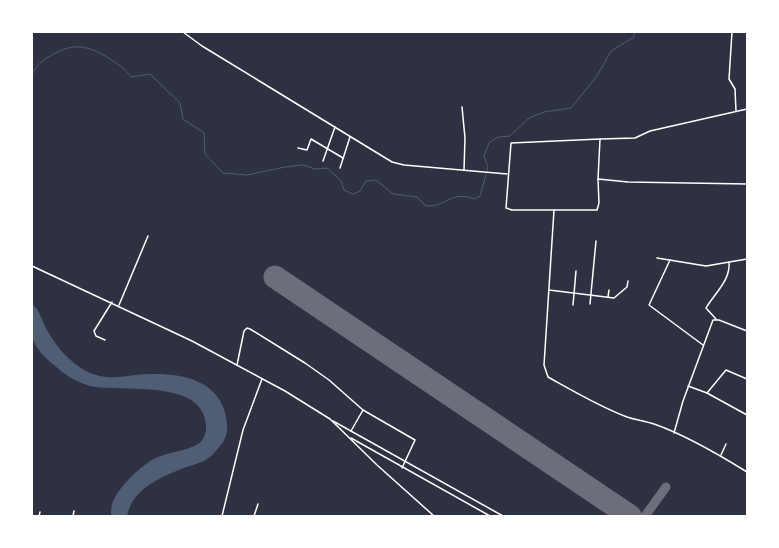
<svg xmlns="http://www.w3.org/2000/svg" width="779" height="548" viewBox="0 0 779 548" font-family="Karla,sans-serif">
  <rect width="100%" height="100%" fill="#2d3142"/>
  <path fill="#4f5d75" d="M32,304C40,310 42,321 47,330C56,346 69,362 86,371C110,383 127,374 151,374C181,373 216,380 225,412C228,425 229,436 220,446C216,451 212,456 207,459C201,463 192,465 184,468C161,477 132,489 127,516H111C111,512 111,508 112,504C117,488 143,463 158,457C170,452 187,451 198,444C203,441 206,434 206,429C208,377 121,393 90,386C76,382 65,375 54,365C45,358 35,348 32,337C30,327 32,314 32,304Z"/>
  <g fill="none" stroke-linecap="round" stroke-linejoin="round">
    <path stroke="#4f5d75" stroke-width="1" d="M32,79C33,69 38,64 47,58C71,42 87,44 110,59C119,65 125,68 131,77L150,74L180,103L183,119L204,133L205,154L223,173L247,175L285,167L303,165L315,169L327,168L341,181L344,190L353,194L360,191L366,181L376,180L393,194L417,197L426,206C447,207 451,190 474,199L480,196L488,167L484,156L489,143L498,137L510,136L529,118L544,112L571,108L597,76L611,51L634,37V32"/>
    <polyline stroke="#6c6f7a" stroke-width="9" points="645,516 666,487"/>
    <polyline stroke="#6c6f7a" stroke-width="23" points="275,277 630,516"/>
    <g stroke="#fff" stroke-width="1.5">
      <polyline points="183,32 202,46 392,162 404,165 507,174"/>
      <polyline points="732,32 729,79 735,89 736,111"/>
      <polyline points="462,107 465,138 464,170"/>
      <polyline points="600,139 635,138 650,131 747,109"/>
      <polyline points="298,148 307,150 311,139 343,158"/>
      <polyline points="323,161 335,127"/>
      <polyline points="340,168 350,137"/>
      <path d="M747,184L628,182L598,179L599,203L597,210H554L544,365L548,377C573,391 600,407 627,417C636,420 645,421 654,424C686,435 718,454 747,472"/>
      <polyline points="554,210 512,210 506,208 511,143 600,139 598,179"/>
      <polyline points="657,258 706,266 747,259"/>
      <polyline points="670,260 649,305 703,345"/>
      <polyline points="32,266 192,341 285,391 330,419 377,465 434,516"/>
      <polyline points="549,290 614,298 627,287 628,281"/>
      <polyline points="608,297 609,290"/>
      <polyline points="590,304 596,241"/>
      <polyline points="119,305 148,236"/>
      <polyline points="573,305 576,271"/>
      <path d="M716,319L706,308C714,294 731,280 729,262"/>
      <polyline points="105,340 96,336 94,331 112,302"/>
      <polyline points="237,365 244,331 247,328 250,329 305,363 329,380 363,410 415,440 402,468"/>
      <polyline points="688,386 707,393 747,415"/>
      <polyline points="707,393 726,370 747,379"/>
      <polyline points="333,421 503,516"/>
      <polyline points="351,431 363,410"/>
      <polyline points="674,433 683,401 713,320 719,320 747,331"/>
      <polyline points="351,438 490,516"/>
      <polyline points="721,455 726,444"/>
      <polyline points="39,516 40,512"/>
      <polyline points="73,516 74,511"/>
      <polyline points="222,516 243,430 262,379"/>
      <polyline points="254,516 258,504"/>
    </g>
  </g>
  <rect width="779" height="548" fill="none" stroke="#ffffff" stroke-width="66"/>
</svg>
